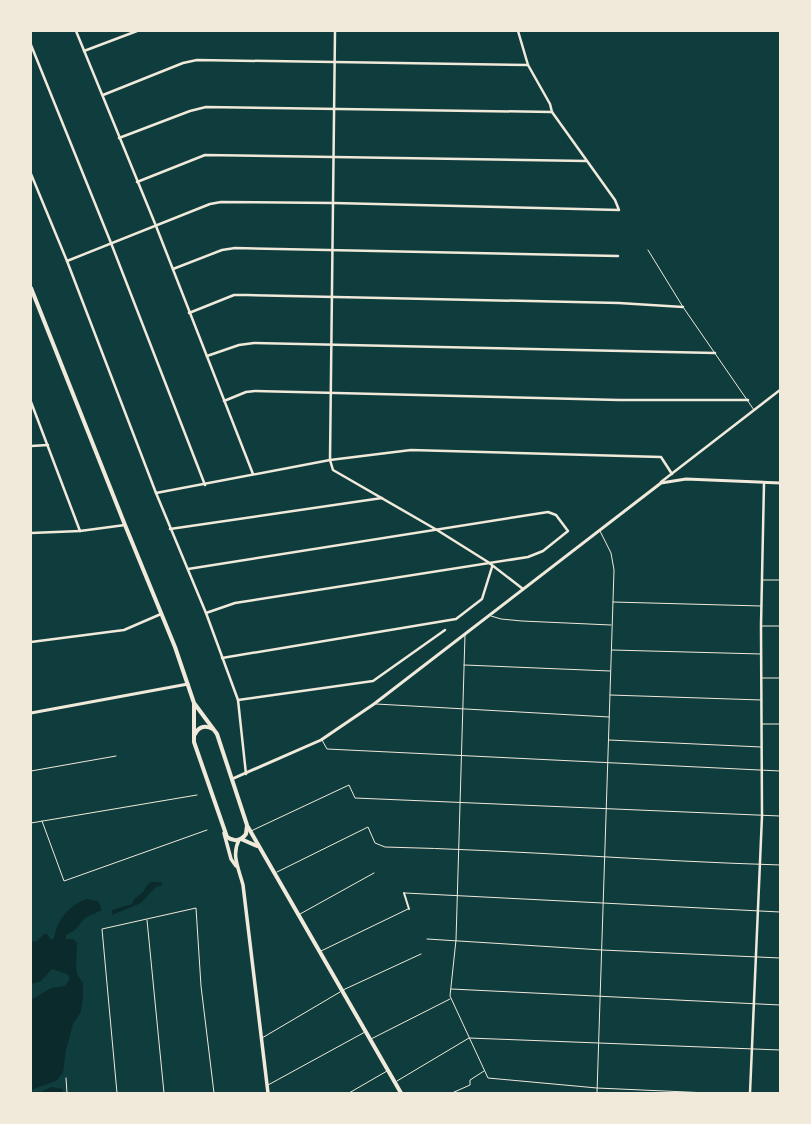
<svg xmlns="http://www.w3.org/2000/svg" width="811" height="1124" viewBox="0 0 811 1124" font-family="'IBM Plex Sans',sans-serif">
  <rect width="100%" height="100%" fill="#0f3d3e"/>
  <g fill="#0a2a2b">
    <polygon points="152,882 162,882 162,885 156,887 141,903 112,915 112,910 132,904 134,899 143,892 148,884"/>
    <path d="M87,899L98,901L102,910L85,918L74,931L66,935V939H73L77,943L76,967L77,974L83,983V996L81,1012L73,1024L66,1050L63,1073L56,1081L31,1090V1000L51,988L65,986L70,978L67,974L52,969L41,981L31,984V942L37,941L44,934H47L51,940L54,938C57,920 69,905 87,899Z"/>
    <polygon points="51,1087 63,1089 62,1093 39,1093"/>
  </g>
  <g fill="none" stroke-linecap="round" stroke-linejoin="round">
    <g stroke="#f1e9da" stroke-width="1">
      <polyline points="648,250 683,307 754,410"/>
      <polyline points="763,580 780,580"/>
      <polyline points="613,602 761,606"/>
      <polyline points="491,616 501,619 522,621 611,625"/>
      <polyline points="762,626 780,626"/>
      <polyline points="465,635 456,940 450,996 488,1078 597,1088 709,1093"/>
      <polyline points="612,650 761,654"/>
      <polyline points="464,665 610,671"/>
      <polyline points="762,678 780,678"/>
      <polyline points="610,695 761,700"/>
      <polyline points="376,704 609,717"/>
      <polyline points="762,724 780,724"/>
      <polyline points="322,740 327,749 780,771"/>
      <polyline points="609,740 761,747"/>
      <polyline points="31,771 116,756"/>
      <polyline points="42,821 64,881 207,830"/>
      <polyline points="31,823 197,795"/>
      <polyline points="251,831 349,785 355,798 780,816"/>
      <path d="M277,872L368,827L375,843L385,847C517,850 648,861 780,865"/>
      <polyline points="405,893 780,912"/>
      <polyline points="300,914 374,873"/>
      <polyline points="147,920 164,1093"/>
      <polyline points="427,939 602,950 780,958"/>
      <polyline points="321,951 408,909"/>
      <polyline points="451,989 780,1005"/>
      <polyline points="343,990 421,954"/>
      <polyline points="262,1038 340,992"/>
      <polyline points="371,1039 450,999"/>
      <polyline points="66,1078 67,1093"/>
      <polyline points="397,1081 469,1038 780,1050"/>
      <polyline points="268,1085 365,1032"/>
      <polyline points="117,1093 102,929 196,908 201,986 214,1093"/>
      <polyline points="349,1093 387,1071"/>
      <polyline points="452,1093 470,1085 470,1080 484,1071"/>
      <polyline points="597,1093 614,570 611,553 600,531"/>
    </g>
    <polyline stroke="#f1e9da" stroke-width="2" points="404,893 409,909"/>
    <g stroke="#f1e9da" stroke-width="2.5">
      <polyline points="76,31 156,226 253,474"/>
      <polyline points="335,31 330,460 333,470 437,530 488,562 523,589"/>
      <polyline points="31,45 111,243 205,485"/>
      <polyline points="84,51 137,31"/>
      <polyline points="103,95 183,63 197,60 528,65"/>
      <polyline points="119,138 190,111 206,107 552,112"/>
      <polyline points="31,174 67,261 156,493 206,613 238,700 246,774"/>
      <polyline points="137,182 205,155 586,161"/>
      <polyline points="67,261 210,204 221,202 334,203 619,210 615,200 552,112 550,104 528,65 518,31"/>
      <polyline points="173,269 222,250 235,248 618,256"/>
      <polyline points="189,313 234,295 246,295 619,303 683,307"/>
      <polyline points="207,356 239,345 254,343 715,353"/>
      <polyline points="224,401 246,392 255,391 619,400 748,400"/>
      <polyline points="31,402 80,531 125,525"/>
      <polyline points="31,446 48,445"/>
      <polyline points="661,482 780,390"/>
      <polyline points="156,493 330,460 411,450 661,457 672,474"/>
      <polyline points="170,529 382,498"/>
      <polyline points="31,533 80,531"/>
      <polyline points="188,569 548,512 556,515 568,531 543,551 528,557 235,603 206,613"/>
      <polyline points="31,642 124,630 161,614"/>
      <polyline points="222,658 456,619 482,599 492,567"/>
      <polyline points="238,700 373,681 445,630"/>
      <polyline points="750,1093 762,816 761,626 764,483"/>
    </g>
    <g stroke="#f1e9da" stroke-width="3">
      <polyline points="31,713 188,684"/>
      <polyline points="232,779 321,740 374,704 661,483 686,479 780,483"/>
    </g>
    <g stroke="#f1e9da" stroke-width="3.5">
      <polyline points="224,833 231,859 236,866"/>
      <path d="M239,840C231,855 239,869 243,885L268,1093"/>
    </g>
    <g stroke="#f1e9da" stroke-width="4">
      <path d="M31,288L125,525L175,647L194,703L217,734L247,825L246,834C241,841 234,842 227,837L194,742V703"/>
      <path d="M195,734C199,726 206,725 213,729"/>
      <polyline points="248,827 401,1093"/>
      <polyline points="241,839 257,846"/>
    </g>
  </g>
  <rect width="811" height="1124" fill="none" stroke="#f1e9da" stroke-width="64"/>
</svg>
